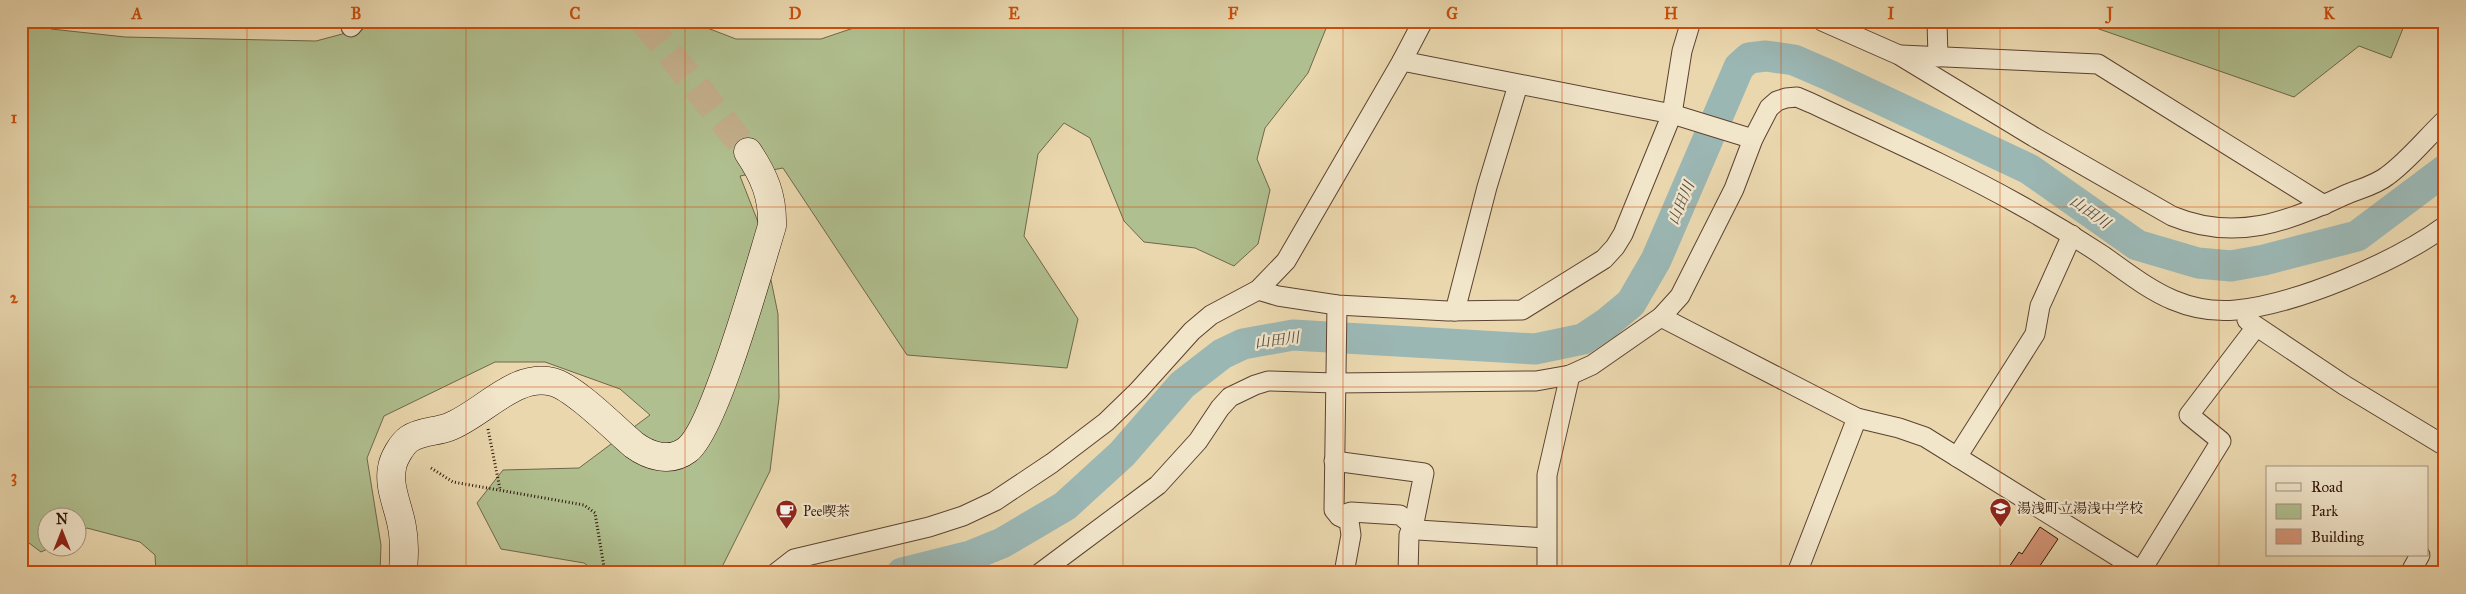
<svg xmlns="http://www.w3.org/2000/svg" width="2466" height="594" viewBox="0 0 2466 594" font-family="'IM FELL Great Primer','Noto Serif JP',serif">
  <rect width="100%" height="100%" fill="#ead7ae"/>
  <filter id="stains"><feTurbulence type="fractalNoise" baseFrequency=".004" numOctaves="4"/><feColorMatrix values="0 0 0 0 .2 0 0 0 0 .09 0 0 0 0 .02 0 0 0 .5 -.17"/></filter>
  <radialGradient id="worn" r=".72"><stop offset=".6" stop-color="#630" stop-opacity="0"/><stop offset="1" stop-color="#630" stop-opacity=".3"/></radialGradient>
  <g fill="#b0bf8f" stroke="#6e684a">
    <polygon points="21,21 47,21 51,29 125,37 316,41 391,21 689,21 736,39 821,39 874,21 1329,21 1308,73 1265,128 1257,159 1270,190 1258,244 1234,266 1195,248 1144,242 1124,221 1090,138 1064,123 1038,154 1024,236 1078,319 1067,368 907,355 783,168 740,176 760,227 778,314 779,398 770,471 719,573 598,573 584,563 501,549 477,503 503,470 579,468 650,415 620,389 545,362 495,362 384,416 367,458 381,545 380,573 156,573 155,555 140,542 87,528 78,533 78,516 48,516 48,546 52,547 41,552 21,537"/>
    <polygon points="2076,21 2406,21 2391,58 2359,46 2294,97"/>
  </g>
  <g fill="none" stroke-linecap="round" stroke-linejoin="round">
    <polyline stroke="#9bb7b4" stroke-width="31" points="902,573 970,556 1002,543 1065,506 1122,454 1182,385 1222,354 1243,344 1293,335 1535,349 1583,339 1607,323 1631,303 1656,260 1739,67 1749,58 1766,56 1794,60 1831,76 2029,169 2137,245 2198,263 2231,266 2264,260 2357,236 2445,170"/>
  </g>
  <polygon fill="#d69578" stroke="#2d1106" points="2040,527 2058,539 2035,573 2005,573 2019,552 2022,554"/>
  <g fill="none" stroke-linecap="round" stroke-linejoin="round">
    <polyline stroke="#c4af8c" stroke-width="28" stroke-dasharray="28 14" stroke-linecap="butt" points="644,21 748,152"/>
    <defs>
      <g id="street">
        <path d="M1822,21L1899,55L2034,137L2172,216C2235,242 2288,222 2345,195C2359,189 2376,185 2387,176C2408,161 2426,138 2445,120"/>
        <polyline points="1937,21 1938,57"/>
        <polyline points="351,27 356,21"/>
        <polyline points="1901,55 2098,64 2324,205"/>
        <polyline points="1402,61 1423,21"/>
        <polyline points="1258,290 1278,296 1337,305 1448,311 1522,310 1604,259 1615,247 1623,234 1672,114 1682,51 1691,21"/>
        <polyline points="1337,305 1334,510 1339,516 1349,521 1351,535 1344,573"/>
        <polyline points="1455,311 1487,187 1518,85"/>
        <polyline points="1661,317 1857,418 1899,428 1925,437 2144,573"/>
        <polyline points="2247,320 2344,385 2445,446"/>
        <polyline points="1957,457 2035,334 2040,306 2072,235"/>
        <polyline points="1334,461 1424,473 1415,518 1409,535 1408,573"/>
        <polyline points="1339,516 1351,512 1400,515 1418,530 1546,538"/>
        <polyline points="2141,571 2221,441 2189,415 2256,327"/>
        <polyline points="776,573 794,559 929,527 963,516 995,501 1052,463 1106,422 1138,391 1192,331 1211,315 1258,290 1286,261 1402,61 1672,114 1753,139"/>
        <path d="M1040,573L1158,485L1198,441L1220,408L1230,397L1255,385L1268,381L1335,383L1536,381L1570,375L1592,365L1661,317L1680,296L1734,189L1753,139L1769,108L1777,101L1786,98L1797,97L1811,103C1879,135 1952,167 2018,204C2047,220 2075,237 2102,255C2125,271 2147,289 2173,300C2192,308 2215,312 2236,310C2297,304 2396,262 2445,226"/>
        <polyline points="1547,573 1547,475 1570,375"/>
        <polyline points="1797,573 1857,418"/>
        <polyline points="2410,573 2420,555"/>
      </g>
      <path id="secondary" d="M403,573C404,557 405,542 402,527C399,508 388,487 392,468C393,459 402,444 409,439C421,431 436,432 449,427C483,414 515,372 553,382C575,388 615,429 634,445C649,456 670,463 687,450C715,429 759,268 772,226C773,196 764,176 748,152"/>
    </defs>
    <use href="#street" stroke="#5c4230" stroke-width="21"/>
    <use href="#secondary" stroke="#2d1106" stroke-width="29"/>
    <g stroke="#2d1106" stroke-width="3" stroke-dasharray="1 2.5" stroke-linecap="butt">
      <polyline points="488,429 500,489"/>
      <polyline points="431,468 453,482 584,505 595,513 605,573"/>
    </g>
    <use href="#street" stroke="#f1e5ca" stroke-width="19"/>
    <use href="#secondary" stroke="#f1e5ca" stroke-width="28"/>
  </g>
  <path fill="none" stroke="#cc4e0b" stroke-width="1" stroke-opacity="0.55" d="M247,21V573M466,21V573M685,21V573M904,21V573M1123,21V573M1343,21V573M1562,21V573M1781,21V573M2000,21V573M2219,21V573M21,207H2445M21,387H2445"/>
  <defs>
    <symbol id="school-pin" viewBox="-11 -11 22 30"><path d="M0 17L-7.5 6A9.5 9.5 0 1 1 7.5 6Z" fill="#8f2418" stroke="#f1e5ca"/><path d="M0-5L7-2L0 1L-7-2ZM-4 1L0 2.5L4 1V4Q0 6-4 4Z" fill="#fff"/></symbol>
    <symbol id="cafe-pin" viewBox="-11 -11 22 30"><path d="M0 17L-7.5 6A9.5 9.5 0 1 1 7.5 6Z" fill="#8f2418" stroke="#f1e5ca"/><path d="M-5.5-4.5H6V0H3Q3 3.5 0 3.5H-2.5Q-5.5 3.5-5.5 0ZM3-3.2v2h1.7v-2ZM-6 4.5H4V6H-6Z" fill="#fff"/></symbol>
  </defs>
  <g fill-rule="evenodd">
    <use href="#school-pin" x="1988" y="496" width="25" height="34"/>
    <use href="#cafe-pin" x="774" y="498" width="25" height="34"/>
  </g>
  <g text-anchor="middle" stroke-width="4.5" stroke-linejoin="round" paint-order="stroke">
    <g font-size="14" fill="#2d1106" stroke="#f1e5ca" text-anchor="start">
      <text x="2017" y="513">湯浅町立湯浅中学校</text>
      <text x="803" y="516">Pee喫茶</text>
    </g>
    <g font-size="15" font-style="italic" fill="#544b43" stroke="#f1e5ca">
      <text transform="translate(1681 203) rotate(-67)" y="5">山田川</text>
      <text transform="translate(2090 212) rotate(35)" y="5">山田川</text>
      <text transform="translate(1277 340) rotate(-7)" y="5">山田川</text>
    </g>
  </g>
  <rect width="2466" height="594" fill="none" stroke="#ead7ae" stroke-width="55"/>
  <rect x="2266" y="466" width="162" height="90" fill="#f1e5ca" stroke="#a3907c"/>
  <rect x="2276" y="483" width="25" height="8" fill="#f1e5ca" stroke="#a3907c"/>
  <text x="2311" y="492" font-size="15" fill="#2d1106">Road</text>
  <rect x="2276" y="504" width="25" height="15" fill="#b0bf8f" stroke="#a3907c"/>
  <text x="2311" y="516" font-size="15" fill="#2d1106">Park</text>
  <rect x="2276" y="529" width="25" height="15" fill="#d69578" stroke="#a3907c"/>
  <text x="2311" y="542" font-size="15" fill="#2d1106">Building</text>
  <g transform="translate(62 532)"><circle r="24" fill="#f1e5ca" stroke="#a3907c"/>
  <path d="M0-4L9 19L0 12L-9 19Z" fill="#8f2418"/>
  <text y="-8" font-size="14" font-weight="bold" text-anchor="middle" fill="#2d1106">N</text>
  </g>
  <rect x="28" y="28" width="2410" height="538" fill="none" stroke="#cc4e0b" stroke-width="2"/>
  <g font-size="16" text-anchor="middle" font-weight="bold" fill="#cc4e0b">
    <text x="137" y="19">A</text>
    <text x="356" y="19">B</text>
    <text x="575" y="19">C</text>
    <text x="795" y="19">D</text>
    <text x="1014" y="19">E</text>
    <text x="1233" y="19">F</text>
    <text x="1452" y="19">G</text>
    <text x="1671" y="19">H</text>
    <text x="1891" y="19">I</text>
    <text x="2110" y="19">J</text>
    <text x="2329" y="19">K</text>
    <text x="14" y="123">1</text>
    <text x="14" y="303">2</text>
    <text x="14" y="482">3</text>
  </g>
  <rect width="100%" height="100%" filter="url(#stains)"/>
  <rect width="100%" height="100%" fill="url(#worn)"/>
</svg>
